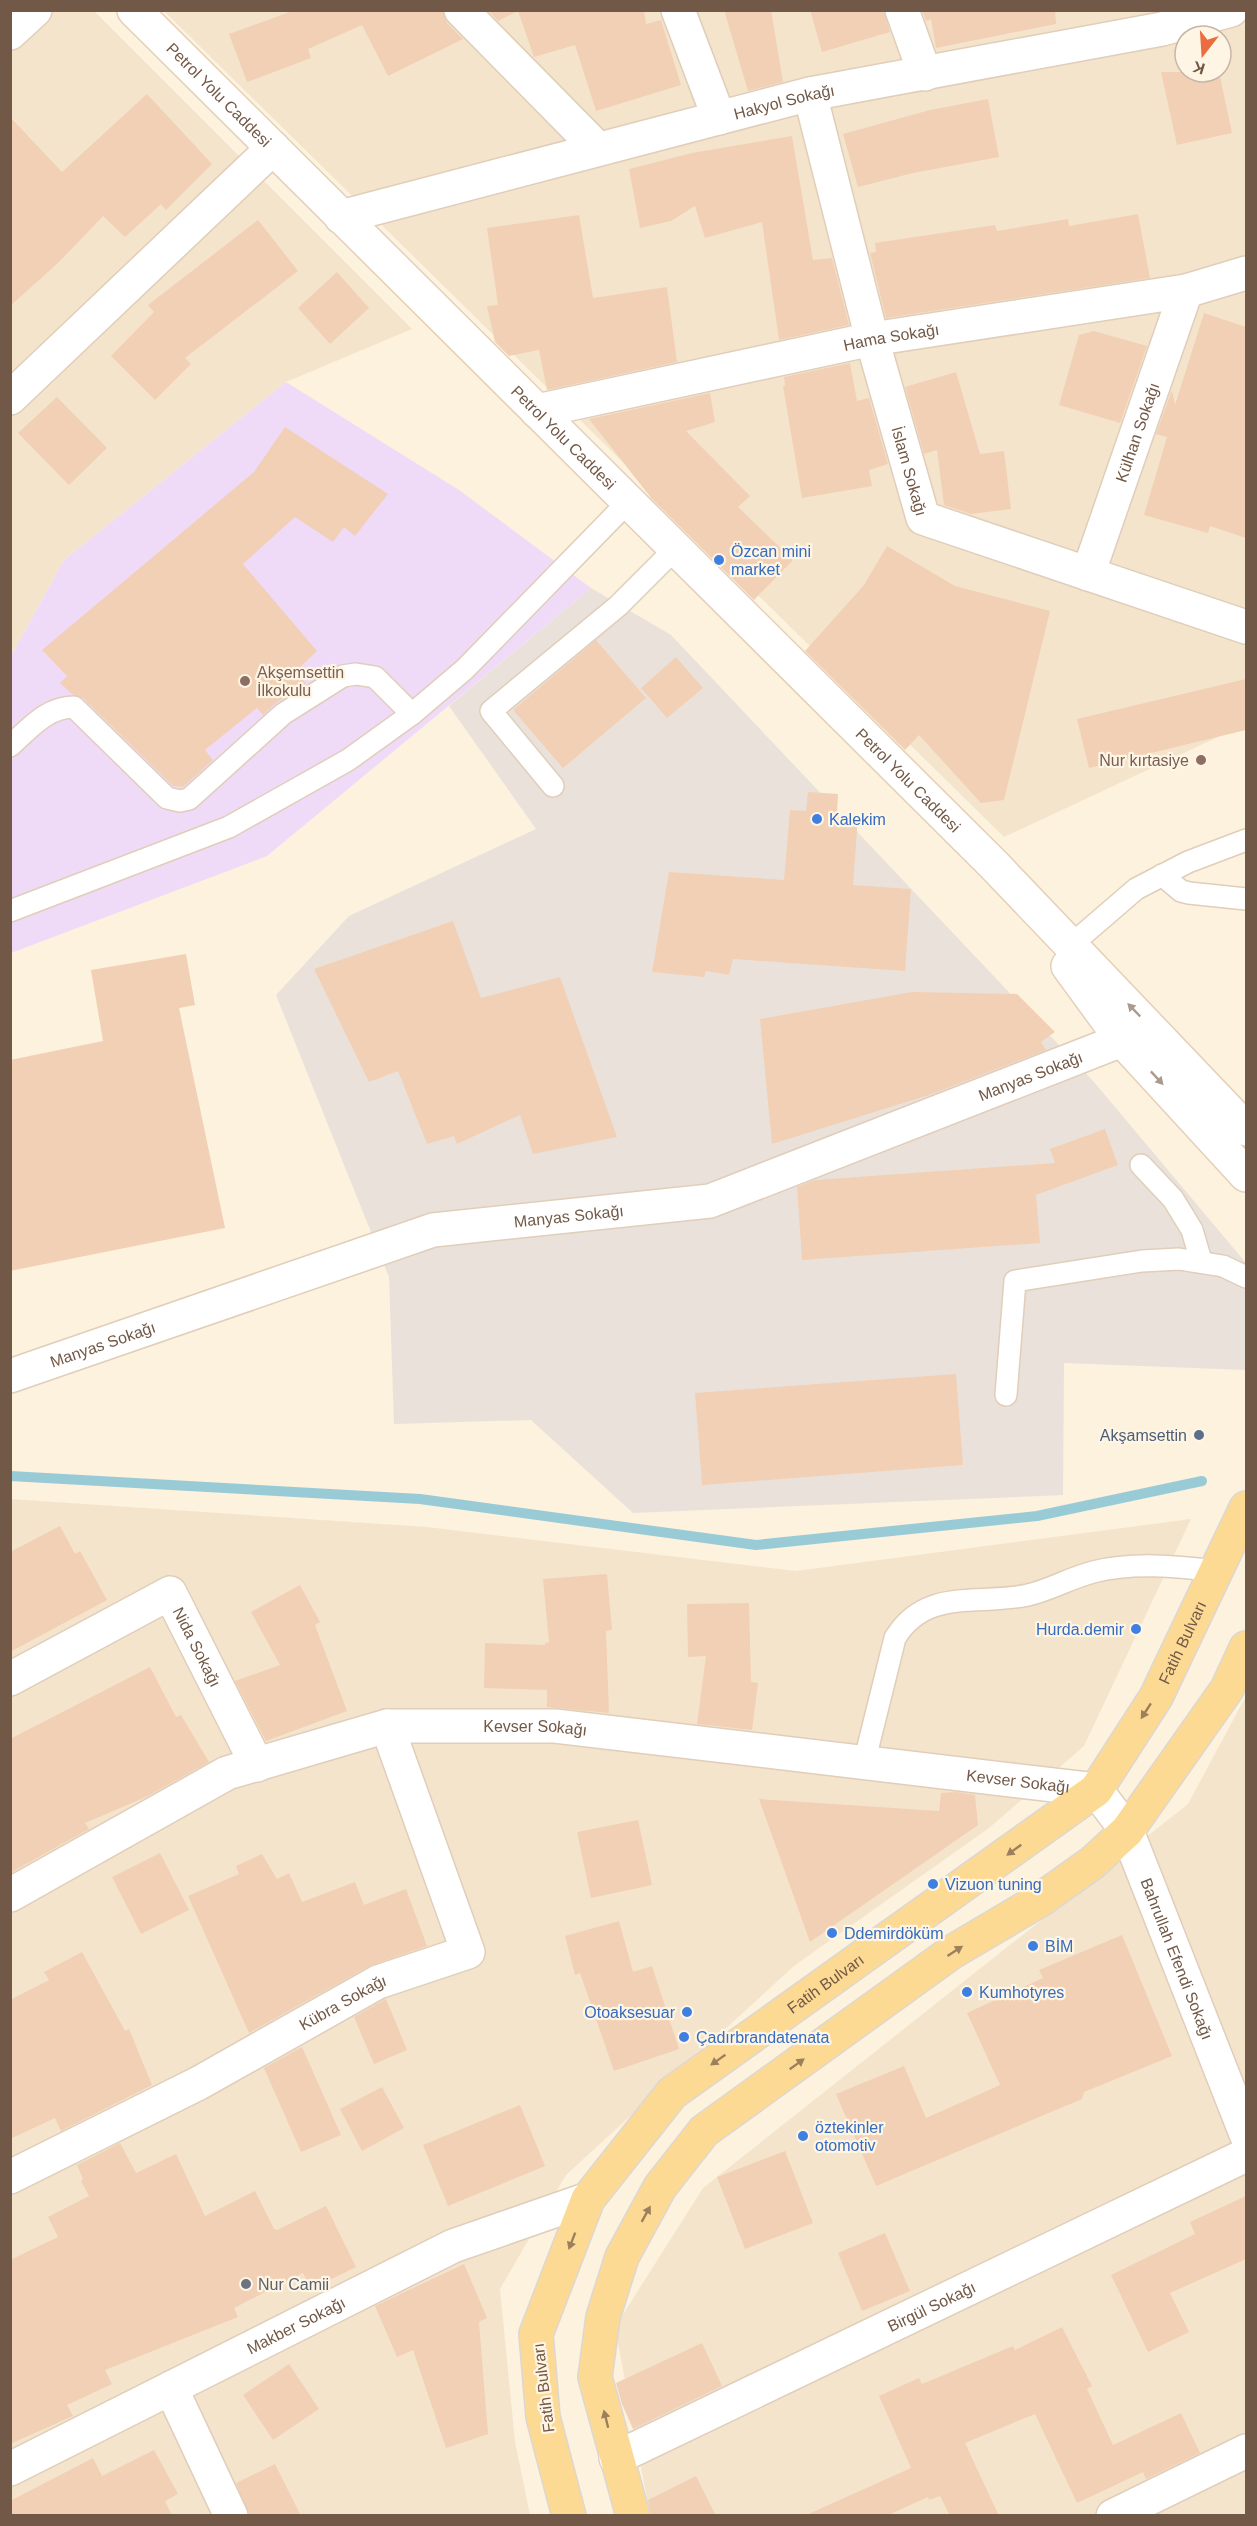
<svg xmlns="http://www.w3.org/2000/svg" width="1257" height="2526" viewBox="0 0 1257 2526" font-family="Arial,sans-serif">
  <rect width="100%" height="100%" fill="#fcf2de"/>
  <g fill="#f4e4cc" fill-rule="evenodd">
    <polygon points="11,11 94,11 412,329 286,382 64,560 11,656"/>
    <path d="M164,11H1246V724L1004,837ZM1185,36H1221V72H1185Z"/>
    <polygon points="10,1499 427,1527 796,1571 1191,1519 1084,1746 989,1828 794,1966 566,2175 500,2289 515,2442 530,2515 11,2516"/>
    <polygon points="1246,1696 1246,2515 650,2515 615,2327 703,2188 1188,1804"/>
  </g>
  <polygon fill="#eae2da" points="591,588 671,635 1094,1082 1246,1263 1246,1370 1064,1363 1063,1495 633,1513 531,1420 394,1424 389,1277 276,995 349,916 536,829 449,706"/>
  <polygon fill="#efdbf8" points="286,382 459,490 591,588 267,856 11,953 11,656 64,560"/>
  <g fill="none" stroke-linecap="round" stroke-linejoin="round">
    <polyline stroke="#99cbd7" stroke-width="10" points="10,1476 420,1499 756,1545 1037,1516 1202,1481"/>
  </g>
  <g fill="#f2d0b5">
    <polygon points="295,10 443,10 447,23 463,39 388,76 362,25 308,49 311,58 247,82 229,34"/>
    <polygon points="488,10 644,10 646,24 661,20 681,85 596,111 575,45 534,57 518,11 498,21"/>
    <polygon points="724,10 771,10 783,82 748,91"/>
    <polygon points="810,10 884,10 890,32 822,52"/>
    <polygon points="922,10 1055,10 1056,24 936,48 931,19 926,21"/>
    <polygon points="1161,72 1219,72 1232,133 1177,145"/>
    <polygon points="147,94 212,164 166,210 161,204 125,237 103,216 59,262 10,306 10,117 62,172"/>
    <polygon points="988,99 999,157 913,173 858,187 843,134 930,110"/>
    <polygon points="792,136 813,260 832,258 849,325 779,340 762,222 705,238 695,206 671,221 640,228 629,169 692,153"/>
    <polygon points="1138,214 1150,278 886,318 870,253 876,252 875,243 995,225 997,231 1068,219 1069,226"/>
    <polygon points="579,215 593,298 667,287 677,362 547,390 539,350 509,356 495,342 487,306 498,305 487,228"/>
    <polygon points="258,220 298,271 185,358 191,364 155,400 111,356 154,312 148,305"/>
    <polygon points="337,272 369,308 330,344 298,308"/>
    <polygon points="1204,313 1246,327 1246,538 1210,526 1208,533 1144,515 1167,437 1156,434 1172,390 1175,405"/>
    <polygon points="1094,331 1147,346 1120,423 1059,405 1079,335"/>
    <polygon points="850,363 857,401 869,398 888,464 869,470 872,486 802,498 783,386 785,386 784,377"/>
    <polygon points="956,372 980,454 1004,451 1011,509 971,514 944,505 937,450 924,454 905,387"/>
    <polygon points="710,393 715,422 686,431 750,496 738,507 793,560 754,600 652,499 589,419"/>
    <polygon points="57,397 107,448 69,485 18,433"/>
    <polygon points="285,427 388,494 355,536 344,527 333,542 295,517 243,564 317,651 297,670 306,684 276,703 263,715 257,708 205,750 213,760 183,787 173,786 83,698 72,694 60,683 67,676 42,650 254,472"/>
    <polygon points="887,546 955,586 1050,611 1004,800 981,803 919,735 905,750 805,651 864,585"/>
    <polygon points="596,640 646,698 563,768 513,710"/>
    <polygon points="676,657 703,688 667,718 641,688"/>
    <polygon points="1246,679 1246,730 1089,768 1077,719"/>
    <polygon points="808,792 838,794 837,814 858,816 853,885 911,889 905,971 733,959 729,975 706,971 704,977 652,972 669,872 784,880 790,810 806,811"/>
    <polygon points="453,921 481,998 560,977 617,1137 533,1154 520,1115 457,1144 454,1136 427,1144 398,1071 369,1082 314,969"/>
    <polygon points="186,954 195,1005 179,1008 225,1228 10,1271 10,1060 103,1041 91,970"/>
    <polygon points="912,992 1017,994 1055,1032 1041,1042 1046,1050 929,1095 772,1144 760,1019"/>
    <polygon points="1105,1129 1118,1165 1036,1195 1040,1243 802,1260 797,1187 815,1180 1055,1163 1050,1149"/>
    <polygon points="956,1374 963,1465 702,1485 695,1393"/>
    <polygon points="60,1526 75,1554 80,1551 107,1600 10,1652 10,1552"/>
    <polygon points="607,1574 612,1630 606,1631 609,1713 547,1707 547,1690 484,1688 485,1643 545,1645 545,1643 549,1642 543,1579"/>
    <polygon points="300,1585 320,1622 315,1625 347,1711 266,1741 235,1681 280,1665 251,1612"/>
    <polygon points="749,1603 751,1682 758,1683 752,1730 697,1724 706,1656 688,1657 687,1604"/>
    <polygon points="150,1667 176,1717 181,1715 209,1762 148,1796 85,1823 89,1829 10,1873 10,1739"/>
    <polygon points="956,1792 975,1795 978,1825 810,1942 759,1799 939,1811 941,1793"/>
    <polygon points="638,1820 652,1885 591,1898 577,1832"/>
    <polygon points="160,1853 189,1910 141,1934 112,1877"/>
    <polygon points="262,1854 277,1879 289,1873 302,1902 355,1882 364,1905 406,1889 427,1946 369,1966 249,2033 188,1896 239,1874 236,1866"/>
    <polygon points="619,1921 633,1972 652,1966 679,2049 614,2071 580,1973 575,1975 565,1936"/>
    <polygon points="1122,1935 1172,2056 1084,2092 1082,2099 876,2186 836,2094 904,2066 926,2118 1000,2085 967,2013 1043,1978 1039,1970"/>
    <polygon points="82,1952 125,2031 129,2029 152,2085 61,2131 55,2118 10,2139 10,2000 49,1980 44,1972"/>
    <polygon points="386,1999 407,2050 374,2064 354,2017"/>
    <polygon points="302,2047 341,2135 301,2152 264,2068"/>
    <polygon points="382,2087 404,2128 362,2151 340,2109"/>
    <polygon points="520,2105 545,2166 448,2206 423,2145"/>
    <polygon points="120,2143 136,2173 176,2154 205,2216 255,2191 274,2229 277,2230 326,2206 356,2267 311,2289 303,2273 234,2308 238,2317 105,2370 112,2384 67,2405 73,2416 10,2444 10,2260 58,2237 48,2217 89,2196 81,2181 83,2179 77,2165"/>
    <polygon points="785,2151 813,2223 745,2249 717,2177"/>
    <polygon points="1246,2196 1246,2259 1170,2293 1189,2332 1148,2352 1111,2275 1195,2234 1190,2222"/>
    <polygon points="885,2233 910,2291 862,2311 838,2253"/>
    <polygon points="464,2264 487,2318 479,2322 488,2434 446,2448 413,2350 397,2357 375,2306"/>
    <polygon points="1062,2327 1092,2386 1087,2389 1113,2445 1181,2413 1200,2453 1146,2479 1143,2472 1077,2503 1035,2414 965,2443 999,2516 950,2516 940,2496 929,2500 928,2497 886,2516 804,2516 911,2468 879,2396 919,2378 922,2384 1013,2346 1015,2350"/>
    <polygon points="702,2343 722,2386 633,2429 622,2404 616,2383"/>
    <polygon points="289,2364 319,2409 273,2440 243,2395"/>
    <polygon points="154,2450 178,2494 165,2501 172,2516 10,2516 10,2501 93,2458 102,2476"/>
    <polygon points="275,2464 301,2516 249,2516 236,2483"/>
    <polygon points="696,2476 716,2516 651,2516 648,2500"/>
  </g>
  <g fill="none" stroke-linecap="round" stroke-linejoin="round">
    <defs>
      <g id="service">
        <path d="M10,746C30,728 47,707 74,707L167,798L180,801L189,799L283,714L343,676L356,674L375,677L412,714"/>
        <polyline points="553,786 491,711 618,606 675,549"/>
        <polyline points="1162,875 1181,891 1189,893 1246,899"/>
        <polyline points="10,911 229,827 348,760 412,714 465,669 628,502"/>
        <polyline points="1071,945 1136,889 1188,862 1246,840"/>
        <polyline points="1141,1165 1173,1199 1192,1230 1201,1261"/>
        <polyline points="1006,1395 1015,1281 1142,1261 1179,1259 1223,1266 1246,1277"/>
        <path d="M864,1763L895,1638C926,1587 978,1606 1028,1595C1050,1590 1070,1578 1093,1572C1132,1562 1176,1566 1216,1571"/>
      </g>
      <g id="minor">
        <polyline points="461,10 598,149"/>
        <polyline points="678,10 719,118"/>
        <polyline points="902,10 925,74"/>
        <polyline points="10,33 35,10"/>
        <path id="s1" d="M810,94L872,339L923,518L1246,627"/>
        <path id="s2" d="M341,217L810,94L1162,29L1231,10"/>
        <polyline points="10,398 273,148"/>
        <path id="s3" d="M537,411L872,339L1186,291L1246,273"/>
        <path id="s4" d="M1088,574L1186,291"/>
        <path id="s5" d="M10,1376L433,1230L710,1201L1122,1040"/>
        <path id="s6" d="M10,1679L170,1593L257,1765"/>
        <path id="s7" d="M10,1895L227,1773L387,1726H555L1096,1790L1127,1831L1246,2134"/>
        <path id="s8" d="M10,2177L199,2083L378,1982L468,1952L387,1726"/>
        <polyline points="171,2388 231,2516"/>
        <path id="s9" d="M616,2458L1246,2155"/>
        <path id="s10" d="M10,2469L453,2246L588,2199"/>
        <polyline points="1113,2516 1246,2451"/>
      </g>
      <g id="secondary">
        <path id="s11" d="M134,10L994,865L1246,1129"/>
        <polyline points="1068,966 1122,1040 1246,1175"/>
      </g>
      <g id="primary">
        <path id="s12" d="M569,2516L543,2417L536,2334L588,2199L672,2093L1096,1790L1156,1697L1246,1508"/>
        <polyline points="633,2516 595,2377 603,2317 622,2257 660,2187 704,2131 952,1952 1040,1900 1092,1863 1127,1831 1227,1689 1246,1648"/>
      </g>
    </defs>
    <use href="#service" stroke="#e0ceba" stroke-width="24"/>
    <use href="#minor" stroke="#e0ceba" stroke-width="36"/>
    <use href="#secondary" stroke="#e5cfb8" stroke-width="36"/>
    <use href="#primary" stroke="#ddd7d3" stroke-width="36"/>
    <use href="#service" stroke="#fff" stroke-width="21"/>
    <use href="#minor" stroke="#fff" stroke-width="33"/>
    <use href="#secondary" stroke="#fff" stroke-width="33"/>
    <use href="#primary" stroke="#fdda94" stroke-width="33"/>
  </g>
  <defs><path id="oneway-solid" d="M-6-.8H1V-3.2L6.5 0L1 3.2V.8H-6Z" transform="scale(1.5)"/></defs>
  <g fill="#aa9b90">
    <use href="#oneway-solid" transform="translate(1134 1010) rotate(-134)"/>
    <use href="#oneway-solid" transform="translate(1157 1078) rotate(47)"/>
  </g>
  <g fill="#9c7f5d">
    <use href="#oneway-solid" transform="translate(1146 1711) rotate(123)"/>
    <use href="#oneway-solid" transform="translate(1014 1850) rotate(144)"/>
    <use href="#oneway-solid" transform="translate(955 1951) rotate(-33)"/>
    <use href="#oneway-solid" transform="translate(718 2060) rotate(145)"/>
    <use href="#oneway-solid" transform="translate(797 2064) rotate(-36)"/>
    <use href="#oneway-solid" transform="translate(646 2214) rotate(-61)"/>
    <use href="#oneway-solid" transform="translate(572 2241) rotate(111)"/>
    <use href="#oneway-solid" transform="translate(606 2419) rotate(-104)"/>
  </g>
  <g fill="#3f7fe0" stroke="#fff5e4" stroke-width="2">
    <circle cx="719" cy="560" r="6"/>
    <circle cx="817" cy="819" r="6"/>
    <circle cx="1136" cy="1629" r="6"/>
    <circle cx="933" cy="1884" r="6"/>
    <circle cx="832" cy="1933" r="6"/>
    <circle cx="1033" cy="1946" r="6"/>
    <circle cx="967" cy="1992" r="6"/>
    <circle cx="687" cy="2012" r="6"/>
    <circle cx="684" cy="2037" r="6"/>
    <circle cx="803" cy="2136" r="6"/>
  </g>
  <g fill="#8d6e63" stroke="#fff5e4" stroke-width="2">
    <circle cx="245" cy="681" r="6"/>
    <circle cx="1201" cy="760" r="6"/>
  </g>
  <circle fill="#5c6f8a" stroke="#fff5e4" stroke-width="2" cx="1199" cy="1435" r="6"/>
  <circle fill="#6b7280" stroke="#fff5e4" stroke-width="2" cx="246" cy="2284" r="6"/>
  <g text-anchor="middle" stroke-width="4.5" stroke-linejoin="round" paint-order="stroke">
    <g font-size="16" fill="#725846" stroke="#fff5e4">
      <text dy="6" stroke="none"><textPath href="#s11" startOffset="120">Petrol Yolu Caddesi</textPath></text>
      <text dy="6" stroke="none"><textPath href="#s2" startOffset="458">Hakyol Sokağı</textPath></text>
      <text dy="6" stroke="none"><textPath href="#s3" startOffset="362">Hama Sokağı</textPath></text>
      <text dy="6" stroke="none"><textPath href="#s4" startOffset="150">Külhan Sokağı</textPath></text>
      <text dy="6" stroke="none"><textPath href="#s11" startOffset="606">Petrol Yolu Caddesi</textPath></text>
      <text dy="6" stroke="none"><textPath href="#s1" startOffset="390">İslam Sokağı</textPath></text>
      <text dy="6" stroke="none"><textPath href="#s11" startOffset="1092">Petrol Yolu Caddesi</textPath></text>
      <text dy="6" stroke="none"><textPath href="#s5" startOffset="1070">Manyas Sokağı</textPath></text>
      <text dy="6" stroke="none"><textPath href="#s5" startOffset="584">Manyas Sokağı</textPath></text>
      <text dy="6" stroke="none"><textPath href="#s5" startOffset="98">Manyas Sokağı</textPath></text>
      <text dy="6" stroke="none"><textPath href="#s12" startOffset="1158">Fatih Bulvarı</textPath></text>
      <text dy="6" stroke="none"><textPath href="#s6" startOffset="242">Nida Sokağı</textPath></text>
      <text dy="6" stroke="none"><textPath href="#s7" startOffset="564">Kevser Sokağı</textPath></text>
      <text dy="6" stroke="none"><textPath href="#s7" startOffset="1050">Kevser Sokağı</textPath></text>
      <text dy="6" stroke="none"><textPath href="#s7" startOffset="1317">Bahrullah Efendi Sokağı</textPath></text>
      <text dy="6" stroke="none"><textPath href="#s12" startOffset="654">Fatih Bulvarı</textPath></text>
      <text dy="6" stroke="none"><textPath href="#s8" startOffset="376">Kübra Sokağı</textPath></text>
      <text dy="6" stroke="none"><textPath href="#s9" startOffset="350">Birgül Sokağı</textPath></text>
      <text dy="6" stroke="none"><textPath href="#s10" startOffset="320">Makber Sokağı</textPath></text>
      <text transform="translate(543 2388) rotate(-97)" y="6">Fatih Bulvarı</text>
    </g>
    <g font-size="16" fill="#366cbe" stroke="#fff5e4" text-anchor="start">
      <text x="731" y="557">Özcan mini<tspan x="731" dy="18">market</tspan></text>
      <text x="829" y="825">Kalekim</text>
      <text x="1124" y="1635" text-anchor="end">Hurda.demir</text>
      <text x="945" y="1890">Vizuon tuning</text>
      <text x="844" y="1939">Ddemirdöküm</text>
      <text x="1045" y="1952">BİM</text>
      <text x="979" y="1998">Kumhotyres</text>
      <text x="675" y="2018" text-anchor="end">Otoaksesuar</text>
      <text x="696" y="2043">Çadırbrandatenata</text>
      <text x="815" y="2133">öztekinler<tspan x="815" dy="18">otomotiv</tspan></text>
    </g>
    <g font-size="16" fill="#785e54" stroke="#fff5e4" text-anchor="start">
      <text x="257" y="678">Akşemsettin<tspan x="257" dy="18">İlkokulu</tspan></text>
      <text x="1189" y="766" text-anchor="end">Nur kırtasiye</text>
    </g>
    <g font-size="16" fill="#4e5e75" stroke="#fff5e4" text-anchor="end">
      <text x="1187" y="1441">Akşamsettin</text>
    </g>
    <g font-size="16" fill="#5b616d" stroke="#fff5e4" text-anchor="start">
      <text x="258" y="2290">Nur Camii</text>
    </g>
  </g>
  <rect width="1257" height="2526" fill="none" stroke="#725846" stroke-width="24"/>
  <g transform="translate(1203 54) rotate(197)"><circle r="28" fill="#fff5e4" stroke="#c7b6a5" stroke-width="1.5"/>
  <path d="M0-4.5L10 22L0 15L-10 22Z" fill="#ea6c3f"/>
  <text y="-9" font-size="16" font-weight="bold" text-anchor="middle" fill="#725846">K</text>
  </g>
</svg>
